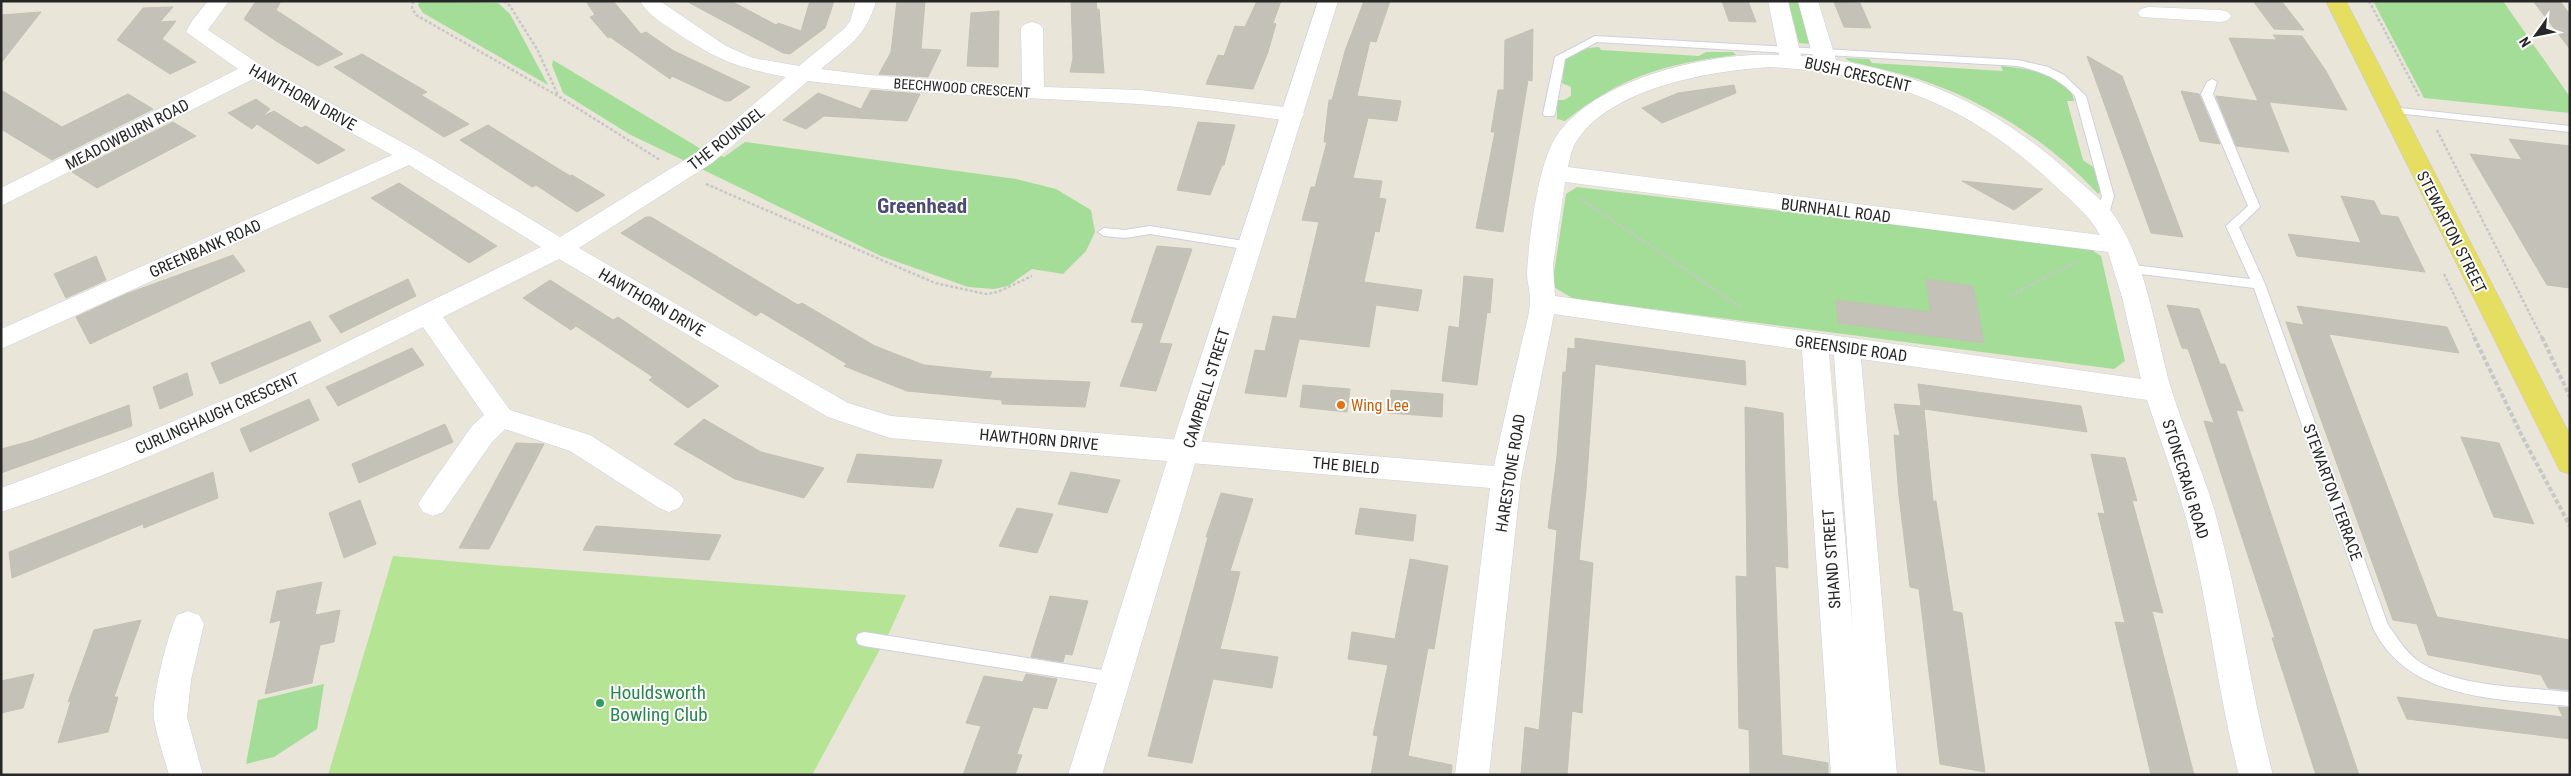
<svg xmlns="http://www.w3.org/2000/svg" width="2571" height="776" viewBox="0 0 2571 776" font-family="'Roboto Condensed',sans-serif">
  <rect width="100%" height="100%" fill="#e9e5d9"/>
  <g fill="#a4dd98">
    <polygon points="419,1 498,3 510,14 548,85 423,13 418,5"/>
    <polygon points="1788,1 1798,1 1810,44 1799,43"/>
    <polygon points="2373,1 2503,1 2570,97 2570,113 2424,98"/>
    <path d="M1599,47L1601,50L1699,56L1706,52H1733L1736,55C1664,64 1622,76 1565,121L1557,119V100H1564L1571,96V87L1562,83L1565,59L1588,48Z"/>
    <path d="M1845,58L1869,59L1872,63L2003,71L2001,66C2022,68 2071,73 2074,101H2067L2083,160L2096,169L2101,191L2098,194C2053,145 1990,104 1927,82C1902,73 1875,68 1849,61Z"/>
    <polygon points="553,60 701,149 724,157 745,142 1016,179 1056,189 1091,210 1095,232 1086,251 1063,274 1032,269 1008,286 994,289 968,287 881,256 629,134 563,93 552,65"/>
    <polygon points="1577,187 2087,247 2101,256 2125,361 2114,369 1574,299 1552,286 1566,194"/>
    <polygon points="324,684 317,729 274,757 246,764 258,700"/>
  </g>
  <polygon fill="#b5e494" points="393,556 494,565 906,595 890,631 812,775 328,775"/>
  <g fill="#c4c1b9" stroke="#c4c1b3">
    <polygon points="256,1 281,1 276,10 343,54 318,66 276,41 244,19"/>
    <polygon points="586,1 613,1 641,34 646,32 674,51 750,87 730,101 725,101 672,76 670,79 610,37 608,38 590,17 595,15"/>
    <polygon points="686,1 731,1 776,25 778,23 801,31 810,1 834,1 825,28 790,54 783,53"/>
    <polygon points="897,1 925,1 921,49 941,50 928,77 879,74 891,52"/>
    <polygon points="1071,1 1096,1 1097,10 1099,9 1104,73 1070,72 1073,58"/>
    <polygon points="1257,1 1281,1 1273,23 1276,24 1268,52 1253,89 1206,84 1218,55 1224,56 1235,26 1245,27"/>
    <polygon points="1364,1 1390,1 1376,42 1370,41 1357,96 1401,101 1397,121 1368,118 1353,178 1382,181 1379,198 1386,199 1379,232 1375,231 1364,282 1422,290 1418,311 1376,305 1369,347 1299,339 1286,397 1245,393 1255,350 1265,351 1273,316 1296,319 1319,222 1302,220 1311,187 1315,187 1327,142 1324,142 1329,100 1332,100 1345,51"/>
    <polygon points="1722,1 1748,1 1756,22 1729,21"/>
    <polygon points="2253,1 2282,2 2304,30 2274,29"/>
    <polygon points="2533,1 2560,1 2570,15 2570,49"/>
    <polygon points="1834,2 1860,3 1871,28 1844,27"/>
    <polygon points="173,7 160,22 176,21 162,39 196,62 170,74 117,40 143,8"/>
    <polygon points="999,11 998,67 967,66 971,13"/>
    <polygon points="41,12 1,63 1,15"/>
    <polygon points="1533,29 1532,81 1528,80 1503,232 1476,228 1495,132 1491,132 1498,90 1504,90 1505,40"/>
    <polygon points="2273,35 2302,36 2326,71 2347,110 2269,102 2289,152 2236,146 2216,96 2258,101 2229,38 2277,40"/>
    <polygon points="362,54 427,92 421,95 469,124 444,137 334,67"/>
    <polygon points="2087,56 2122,76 2183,237 2151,233"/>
    <polygon points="1734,85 1736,93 1662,123 1642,108 1678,93"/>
    <polygon points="1,90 62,127 128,94 153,109 52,160 1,129"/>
    <polygon points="871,90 920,94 907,121 824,116 806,129 783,120 818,93 861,109"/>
    <polygon points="2181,91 2199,94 2220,144 2200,141"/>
    <polygon points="256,99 270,109 263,116 274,111 301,128 306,126 345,150 318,164 257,124 252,129 228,113"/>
    <polygon points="173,122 196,136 97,188 72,172"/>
    <polygon points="1198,122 1235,125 1224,165 1222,165 1210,195 1177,190"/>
    <polygon points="488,125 570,176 572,175 605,195 577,212 536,185 532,187 460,140"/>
    <polygon points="2509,139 2570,146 2570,288 2547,285 2470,154 2522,160"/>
    <polygon points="1962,181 2043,189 2014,210"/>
    <polygon points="399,183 497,246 469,263 371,198"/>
    <polygon points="2341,196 2374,201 2381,215 2398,217 2425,272 2297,256 2288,234 2361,243"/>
    <polygon points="646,217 651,217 798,305 802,303 875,346 924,365 992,372 989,378 1090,382 1085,407 1002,404 1002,400 907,391 844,366 847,364 761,312 756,316 621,233"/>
    <polygon points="1157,246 1192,249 1159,343 1172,344 1156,391 1120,386 1144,323 1131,322"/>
    <polygon points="233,255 245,271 90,344 76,317 126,294"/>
    <polygon points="96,256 106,280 66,298 54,274"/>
    <polygon points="1464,276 1493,279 1490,313 1487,312 1477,385 1442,381 1449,326 1459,328"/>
    <polygon points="408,279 416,296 341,333 329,316"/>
    <polygon points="1926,279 1973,286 1984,343 1838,323 1836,300 1931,312"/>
    <polygon points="550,280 613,320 618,317 719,386 688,408 649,380 653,377 576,326 571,330 523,298"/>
    <polygon points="2167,305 2199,309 2220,364 2225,364 2243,411 2236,410 2359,775 2316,775 2272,638 2275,638 2204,421 2214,423 2188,349 2182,348"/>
    <polygon points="2297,306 2447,327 2459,353 2329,334 2437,617 2570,640 2570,690 2548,688 2541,675 2428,655 2417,624 2393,620 2286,322 2304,325"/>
    <polygon points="310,321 321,341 220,384 211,363"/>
    <polygon points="1575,338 1745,361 1746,385 1595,364 1586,489 1579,560 1593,563 1582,713 1572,711 1567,775 1521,775 1525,727 1539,730 1557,530 1548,528 1557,456 1563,372 1566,372 1568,348 1575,349"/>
    <polygon points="412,348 424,365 338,406 326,387"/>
    <polygon points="187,373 193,395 160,409 153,387"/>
    <polygon points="1918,384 2081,406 2087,432 1924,409 1933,501 1936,501 1953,611 1962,613 1985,772 1940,764 1919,589 1910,587 1899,496 1894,435 1900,436 1894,404 1921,406"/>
    <polygon points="1303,385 1350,389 1347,412 1300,407"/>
    <polygon points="1391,390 1443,394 1442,417 1389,413"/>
    <polygon points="309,399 319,420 250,452 240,429"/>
    <polygon points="129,405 132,426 1,473 1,449 31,441"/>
    <polygon points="1745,407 1783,413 1788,568 1775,566 1782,755 1828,763 1828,775 1750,775 1749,730 1739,728 1736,576 1747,577"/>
    <polygon points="704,419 761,452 824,468 804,498 735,479 674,444"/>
    <polygon points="445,424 453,442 359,483 352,464"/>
    <polygon points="2461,437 2499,443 2534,524 2494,517"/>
    <polygon points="516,443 544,444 489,549 459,548"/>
    <polygon points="857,454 942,460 933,488 847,482"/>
    <polygon points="2091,454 2125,458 2137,501 2132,500 2163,613 2152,611 2194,775 2151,775 2115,622 2125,623 2098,513 2105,514"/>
    <polygon points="213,472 218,498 144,528 143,524 12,578 9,552"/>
    <polygon points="1071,472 1120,480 1107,513 1058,504"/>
    <polygon points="1221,493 1253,499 1230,571 1240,572 1220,649 1278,657 1272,688 1213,679 1192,763 1148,756 1208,537 1206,537"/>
    <polygon points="360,500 376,544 344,558 329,513"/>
    <polygon points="1017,508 1053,514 1037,553 999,546"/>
    <polygon points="1360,508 1416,515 1413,541 1355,534"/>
    <polygon points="596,526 721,535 709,560 583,550"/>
    <polygon points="1410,559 1448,566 1434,649 1428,648 1408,756 1452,765 1451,775 1371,775 1378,736 1373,735 1388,665 1348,659 1352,632 1395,639"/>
    <polygon points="322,582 315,615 340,610 334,642 320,645 312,683 265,694 281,620 270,623 277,591"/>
    <polygon points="1050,596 1088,601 1072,655 1065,654 1063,662 1031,657"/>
    <polygon points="141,620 114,697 118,697 108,732 58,743 71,701 68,702 94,630"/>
    <polygon points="34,674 23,708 1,713 1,681"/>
    <polygon points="1026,674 1057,679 1047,709 1033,707 1017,754 1022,755 1015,775 963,775 981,726 966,723 984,676 1023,682"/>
    <polygon points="2397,697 2563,717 2558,707 2570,708 2570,739 2407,719"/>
  </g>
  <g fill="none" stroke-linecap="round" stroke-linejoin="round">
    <defs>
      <g id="lane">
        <path d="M1595,36L2018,60L2048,67L2064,75L2086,96L2114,196L2108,217L2102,221L2096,217L2102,196L2075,96C2060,78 2040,71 2018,66L1597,42L1565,59L1555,114L1553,116H1545L1543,114L1555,57Z"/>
        <path d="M2212,79L2217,82L2213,94L2260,207L2239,227L2265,284L2388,625C2397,637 2405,651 2417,660C2455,688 2525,687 2570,692V706C2499,699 2409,701 2373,628L2254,288L2125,272L2119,268L2125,264L2250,279L2226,226L2248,206L2201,94L2207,82Z"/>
        <polygon points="2391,107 2570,126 2570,132 2387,112 2387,108"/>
        <polygon points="1150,226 1250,242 1256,246 1250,250 1150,234 1125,238 1104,236 1098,232 1104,228 1125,230"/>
        <polygon points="864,632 1115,672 1121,674 1123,679 1121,684 1115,686 864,646 858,644 856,639 858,634"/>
      </g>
      <g id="street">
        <path d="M208,1H229L208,30L261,65L418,151L560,237L696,153L786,77C735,67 717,60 674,31C661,22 648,15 640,1H660L726,46L753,58L799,66L845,28L850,21L856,1H876C866,37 848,46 821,69L869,75L1022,86L1021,28L1025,24L1032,22L1039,24L1043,28L1044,87L1140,90L1301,109L1304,114L1301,119L1293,121C1242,115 1190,107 1138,104C1028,97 918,95 808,81L712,163L579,248L848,403L891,416L1494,466C1502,429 1510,392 1519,355C1522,338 1529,320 1530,303C1531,293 1527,283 1527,273C1529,239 1537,173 1552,144C1585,79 1713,51 1779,55L1768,1H1788L1801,56L1813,57L1798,1H1818L1836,60C1932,77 1999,110 2071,174C2085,187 2102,199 2114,215C2146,262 2154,324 2168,378C2181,425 2203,469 2216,516C2240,601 2250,690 2273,775H2239C2219,699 2211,622 2193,546C2182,496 2163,449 2147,400L1861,359L1897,775H1831L1802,350L1554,314L1521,478L1489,775H1455L1490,488L890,438L828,417L559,259L443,317L510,410L590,435L679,492L684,500L679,508L669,512L659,508L570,451L505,429L492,442L443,512L433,516L423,512L418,504L423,496L472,426L484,415L423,327C286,396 147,464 1,512V488L129,440L259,385L541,247L409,165L1,349V329L392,155L253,79L1,206V188L238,69L186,32L192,21ZM1770,67C1885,74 1967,103 2051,182C2069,199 2088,213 2100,235L1568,167C1570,157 1572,147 1578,139C1615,86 1712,71 1770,67ZM1565,182L2108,252L2122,297L2141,379L1555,296L1553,265ZM1829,354L1834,355L1853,630Z"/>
        <polygon points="2148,7 2221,10 2228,12 2231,16 2228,20 2221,22 2141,17 2138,13 2141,9"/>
        <path d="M188,611L199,615L204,624L191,680L187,717L203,775H169C164,756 157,738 154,719C151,700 168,633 177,615Z"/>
      </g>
      <polygon id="secondary" points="1318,1 1338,1 1208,420 1102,775 1068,775 1180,420"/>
      <polygon id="primary" points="2326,1 2346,1 2570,435 2570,474 2560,471 2556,463"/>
    </defs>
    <use href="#lane" stroke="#cfcfdf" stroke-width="2"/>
    <use href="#street" stroke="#cfcfdf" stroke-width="1"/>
    <use href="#secondary" stroke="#cfcfdf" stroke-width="1"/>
    <use href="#primary" stroke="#c7c7c7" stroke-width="1"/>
    <g stroke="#c7c7c7" stroke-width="2.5" stroke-dasharray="3 2" stroke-linecap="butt">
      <polyline points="413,1 412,8 416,15 558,96 660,160"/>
      <polyline points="504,1 510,6 537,49 558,95"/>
      <polyline points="2369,1 2419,96"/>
      <polyline points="2437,130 2542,338"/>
      <polyline points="706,184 935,283 986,294 998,292 1032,276"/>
      <polyline points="1581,199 1742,308"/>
      <polyline points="2444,274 2475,338"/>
      <polyline points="2011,295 2077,262"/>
    </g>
    <g stroke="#c7c7c7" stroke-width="4" stroke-dasharray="4.5 2.5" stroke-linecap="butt">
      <polyline points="2474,337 2522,436 2570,526"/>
      <polyline points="2542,337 2570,397"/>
    </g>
    <use href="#lane" fill="#fff" fill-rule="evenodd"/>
    <use href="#street" fill="#fff" fill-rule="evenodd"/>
    <use href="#secondary" fill="#fff" fill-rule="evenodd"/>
    <use href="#primary" fill="#e6de61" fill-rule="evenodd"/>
  </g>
  <circle fill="#e8710a" stroke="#fff" stroke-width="2" cx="1341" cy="405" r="5"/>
  <circle fill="#2e9e5b" stroke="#fff" stroke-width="2" cx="600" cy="703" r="5"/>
  <g text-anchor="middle" stroke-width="4" stroke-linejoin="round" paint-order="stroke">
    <g font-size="14" fill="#272727" stroke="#fff">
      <text transform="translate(962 88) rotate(4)" y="5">BEECHWOOD CRESCENT</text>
    </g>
    <g font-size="16" fill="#272727" stroke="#fff">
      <text transform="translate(1858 74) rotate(13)" y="6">BUSH CRESCENT</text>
      <text transform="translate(303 97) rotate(29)" y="6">HAWTHORN DRIVE</text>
      <text transform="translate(127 134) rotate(-27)" y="6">MEADOWBURN ROAD</text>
      <text transform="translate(726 138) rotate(-38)" y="6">THE ROUNDEL</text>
      <text transform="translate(1836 210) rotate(7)" y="6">BURNHALL ROAD</text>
      <text transform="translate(2452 232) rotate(63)" y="6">STEWARTON STREET</text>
      <text transform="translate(205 248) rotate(-24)" y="6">GREENBANK ROAD</text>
      <text transform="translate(652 302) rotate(30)" y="6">HAWTHORN DRIVE</text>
      <text transform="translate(1851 348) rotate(8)" y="6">GREENSIDE ROAD</text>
      <text transform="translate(1206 388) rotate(-73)" y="6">CAMPBELL STREET</text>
      <text transform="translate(217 413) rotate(-24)" y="6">CURLINGHAUGH CRESCENT</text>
      <text transform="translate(1039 439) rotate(5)" y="6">HAWTHORN DRIVE</text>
      <text transform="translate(1346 465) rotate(5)" y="6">THE BIELD</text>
      <text transform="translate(1510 473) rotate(-81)" y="6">HARESTONE ROAD</text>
      <text transform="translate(2186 479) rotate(73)" y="6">STONECRAIG ROAD</text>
      <text transform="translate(2333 492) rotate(70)" y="6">STEWARTON TERRACE</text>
      <text transform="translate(1831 559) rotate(-94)" y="6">SHAND STREET</text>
    </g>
    <g font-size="16" fill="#c56008" stroke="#fff" text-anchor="start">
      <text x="1351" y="411">Wing Lee</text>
    </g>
    <g font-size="19" fill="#27864d" stroke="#fff" text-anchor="start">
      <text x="610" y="699">Houldsworth<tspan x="610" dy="22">Bowling Club</tspan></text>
    </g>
    <g font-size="21" font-weight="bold" fill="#4b4b74" stroke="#fff">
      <text x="922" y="213">Greenhead</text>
    </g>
  </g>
  <rect width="2571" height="776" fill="none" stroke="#272727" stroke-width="5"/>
  <g transform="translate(2536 35) rotate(237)" stroke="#ffffff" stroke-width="4" paint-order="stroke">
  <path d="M0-4L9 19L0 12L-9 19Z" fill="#272727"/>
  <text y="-8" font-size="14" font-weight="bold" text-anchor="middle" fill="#272727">N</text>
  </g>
</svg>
